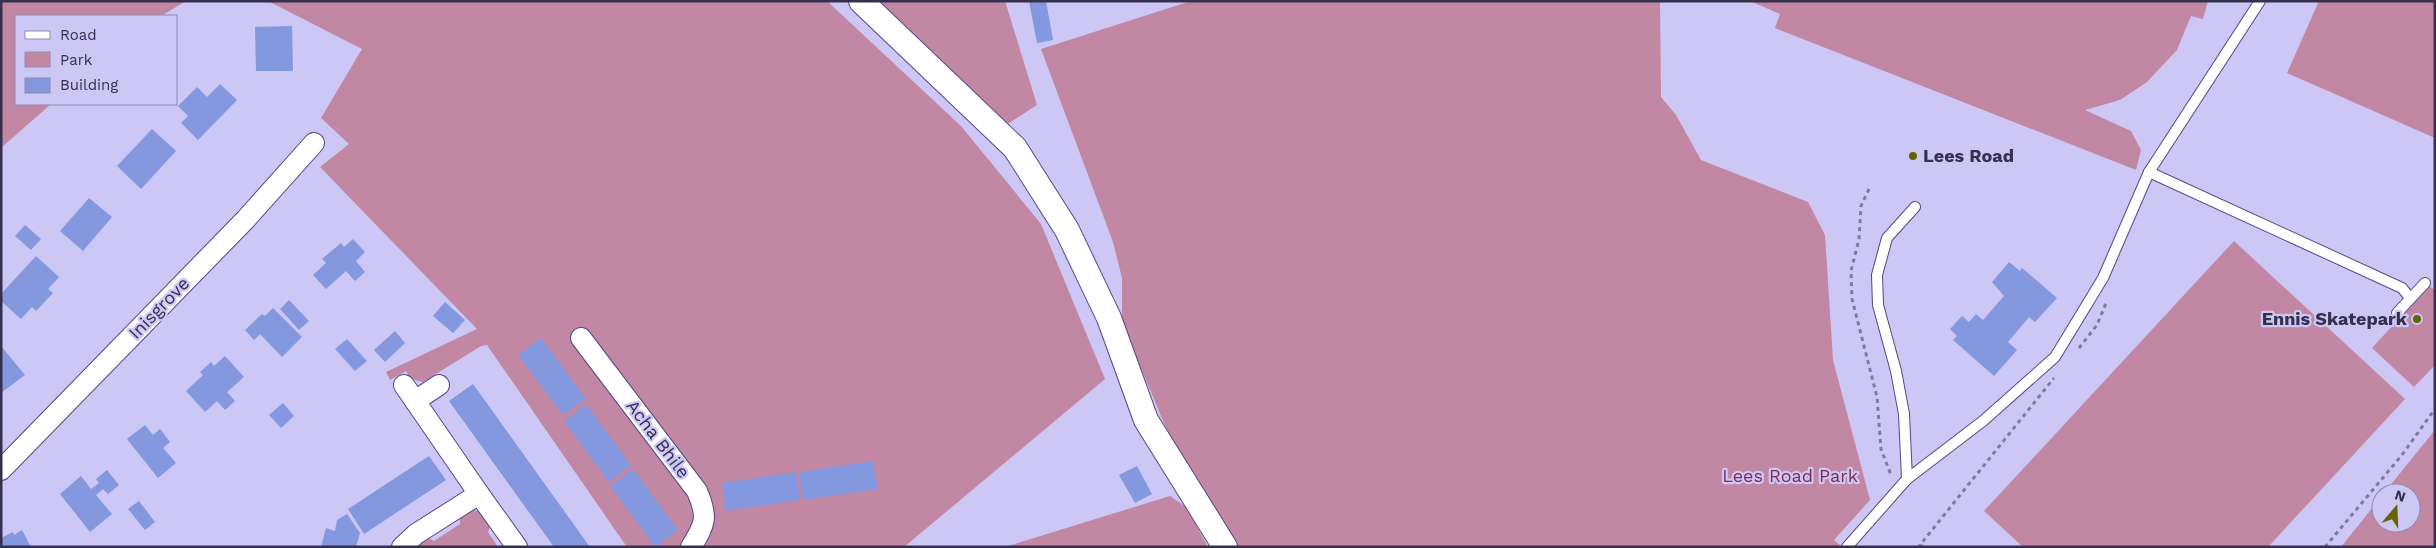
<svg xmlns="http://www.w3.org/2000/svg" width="2436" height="548" viewBox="0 0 2436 548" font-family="'Work Sans',sans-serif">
  <rect width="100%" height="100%" fill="#ccc7f5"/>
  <g fill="#c287a2">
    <polygon points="1,1 186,1 161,16 16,16 16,104 51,104 1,148"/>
    <polygon points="268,1 827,1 961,126 1041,224 1105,379 904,547 627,547 487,345 481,346 423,382 411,379 406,371 390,380 386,372 477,329 320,167 349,144 321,118 362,49"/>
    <polygon points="875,1 1005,1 1037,105 1006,125"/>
    <polygon points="1191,1 1660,1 1661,97 1676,115 1701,160 1808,202 1825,235 1833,360 1870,500 1834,540 1842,547 1234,547 1169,435 1122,323 1122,278 1113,242 1041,49"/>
    <polygon points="1750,1 2208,1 2203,19 2191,16 2177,50 2147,82 2120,100 2085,110 2131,131 2141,150 2136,170 1775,28 1780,14"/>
    <polygon points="2319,1 2435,1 2435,138 2287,73"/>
    <polygon points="2234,241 2405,399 2268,547 2023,547 1984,511"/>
    <polygon points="2429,286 2435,290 2435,365 2414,387 2372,348"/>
    <polygon points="2435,430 2435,547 2341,547 2381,497 2381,523 2411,523 2411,493 2384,493"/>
    <polygon points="1170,496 1186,507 1208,547 1005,547"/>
    <polygon points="470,509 486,513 492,522 488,532 498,547 417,547 426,537 434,541 460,524 460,515"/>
  </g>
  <g fill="#8398de">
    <polygon points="1029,1 1046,1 1053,40 1037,43"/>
    <polygon points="292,26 293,71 256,71 255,27"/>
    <polygon points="220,84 237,100 198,140 181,123 188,116 178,106 197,87 207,97"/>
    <polygon points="152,129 176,151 141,189 117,166"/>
    <polygon points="89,198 112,217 83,251 60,231"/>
    <polygon points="25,225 41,239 31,250 15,236"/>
    <polygon points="353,239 365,252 356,261 365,272 355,281 346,271 326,289 313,275 326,263 322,259 341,243 344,247"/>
    <polygon points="36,256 59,277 48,289 53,293 36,311 32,307 21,319 1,301 1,294"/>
    <polygon points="2009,262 2020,271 2022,268 2057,298 2035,322 2029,317 2008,342 2017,350 1994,376 1953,340 1957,336 1950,329 1962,316 1969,322 1976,314 1983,320 2004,296 1992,282"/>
    <polygon points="289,300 309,321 299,330 280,309"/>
    <polygon points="445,302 465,320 453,333 433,316"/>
    <polygon points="273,308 302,337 282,357 260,334 254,340 245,330 262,314 265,316"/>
    <polygon points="395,331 405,343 385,362 374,350"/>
    <polygon points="541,338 586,399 563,415 518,355"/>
    <polygon points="347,339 367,361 355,371 335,349"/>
    <polygon points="1,346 25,375 1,393"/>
    <polygon points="225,356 244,377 227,392 235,401 225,410 217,401 205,412 186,391 203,375 200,372 211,362 214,366"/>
    <polygon points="473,384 544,483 590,547 554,547 500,472 449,401"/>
    <polygon points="283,403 294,416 281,428 269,415"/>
    <polygon points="586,404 631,465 609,482 564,421"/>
    <polygon points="145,425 153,435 160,429 170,442 163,448 176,463 158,478 127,439"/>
    <polygon points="429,456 446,480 364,534 348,509"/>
    <polygon points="873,461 878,489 803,500 799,472"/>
    <polygon points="1137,466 1152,494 1135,503 1119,475"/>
    <polygon points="633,469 678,530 655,547 610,486"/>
    <polygon points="107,470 119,485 108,494 103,489 96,495 112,514 90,532 60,494 81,476 91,489 99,483 96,479"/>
    <polygon points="796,472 800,500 726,511 722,483"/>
    <polygon points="139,501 155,522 145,530 128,509"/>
    <polygon points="347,514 360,533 356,547 321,547 326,528 335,531 337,520"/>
    <polygon points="22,530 31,547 1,547 1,538 13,532 14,535"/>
  </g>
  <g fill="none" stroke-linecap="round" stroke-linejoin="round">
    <defs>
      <g id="service">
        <polyline points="2149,172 2260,1"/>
        <polyline points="2397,313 2425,283"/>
        <polyline points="1907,479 1983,421 2055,357 2103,278 2149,172 2402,288 2410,298"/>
        <polyline points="1847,547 1907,479 1904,414 1896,371 1878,305 1877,275 1887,238 1915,207"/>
      </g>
      <g id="minor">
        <path d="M581,338L697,491C708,517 706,523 691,547"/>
        <polyline points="415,401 439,385"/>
        <polyline points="1,470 246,219 314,143"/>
        <polyline points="479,494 517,547"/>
        <polyline points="402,547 416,534 479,494 404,385"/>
      </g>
      <polyline id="tertiary" points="861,1 1015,148 1067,230 1109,318 1146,420 1225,547"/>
    </defs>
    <use href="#service" stroke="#544789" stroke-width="12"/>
    <use href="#minor" stroke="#544789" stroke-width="22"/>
    <use href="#tertiary" stroke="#544789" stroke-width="26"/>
    <g stroke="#7e799f" stroke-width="3" stroke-dasharray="4 4" stroke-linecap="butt">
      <polyline points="1869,189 1861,206 1859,239 1851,271 1852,299 1877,397 1881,449 1891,475"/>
      <polyline points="2079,348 2097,325 2106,303"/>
      <polyline points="1923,547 1920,545 2054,378"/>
      <polyline points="2325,547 2402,455 2435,409"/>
    </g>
    <use href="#service" stroke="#fff" stroke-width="10"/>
    <use href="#minor" stroke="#fff" stroke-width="20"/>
    <use href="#tertiary" stroke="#fff" stroke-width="24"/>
  </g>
  <g fill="#646500" stroke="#ccc7f5" stroke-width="2">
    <circle cx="1913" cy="156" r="5"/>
    <circle cx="2417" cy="319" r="5"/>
  </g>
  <g text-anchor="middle" stroke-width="4.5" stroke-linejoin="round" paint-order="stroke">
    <g font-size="18" font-weight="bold" fill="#35304e" stroke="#ccc7f5" text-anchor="start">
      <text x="1923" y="162">Lees Road</text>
      <text x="2407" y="325" text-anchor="end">Ennis Skatepark</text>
    </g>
    <g font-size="18" fill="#35304e" stroke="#ccc7f5">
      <text transform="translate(159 308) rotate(-46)" y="6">Inisgrove</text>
      <text transform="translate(658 439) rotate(53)" y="6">Acha Bhile</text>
    </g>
    <g font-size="18" fill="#802a58" stroke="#ccc7f5">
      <text x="1790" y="482">Lees Road Park</text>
    </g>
  </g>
  <rect width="2436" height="548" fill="none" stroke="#35304e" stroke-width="5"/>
  <rect x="15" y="15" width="162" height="90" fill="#ccc7f5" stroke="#908bb2"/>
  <rect x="25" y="31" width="25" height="8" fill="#ffffff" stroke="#908bb2"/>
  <text x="60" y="40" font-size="15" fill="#35304e">Road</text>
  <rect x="25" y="52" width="25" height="15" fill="#c287a2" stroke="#908bb2"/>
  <text x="60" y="65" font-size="15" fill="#35304e">Park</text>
  <rect x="25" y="78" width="25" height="15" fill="#8398de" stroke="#908bb2"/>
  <text x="60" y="90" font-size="15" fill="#35304e">Building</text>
  <g transform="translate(2396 508) rotate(19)"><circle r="24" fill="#ccc7f5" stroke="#908bb2"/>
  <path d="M0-4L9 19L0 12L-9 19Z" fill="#646500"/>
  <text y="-8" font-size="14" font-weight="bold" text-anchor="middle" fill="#35304e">N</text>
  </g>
</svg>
